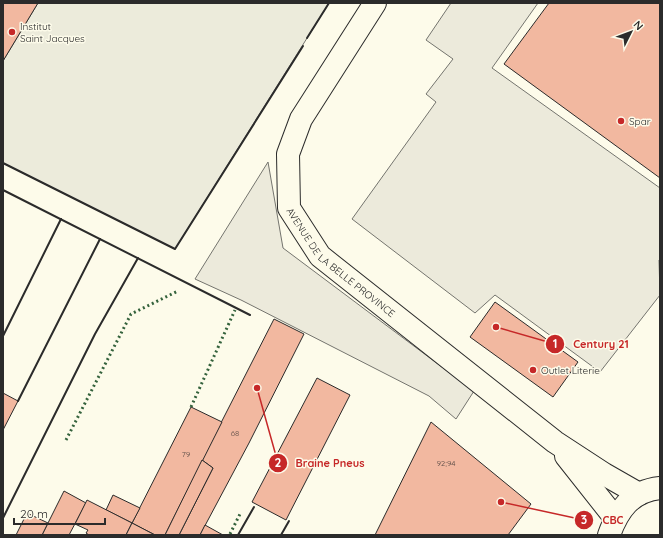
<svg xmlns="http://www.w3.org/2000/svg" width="663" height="538" viewBox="0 0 663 538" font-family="Quicksand,sans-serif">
  <rect width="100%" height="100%" fill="#fdfbea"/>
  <polygon fill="#ecebdb" stroke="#74746e" points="38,3 329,3 175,249 3,163 3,61"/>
  <g fill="#eceadb" stroke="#74746e">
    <polygon points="451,3 538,3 492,68 660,188 660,259 659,260 660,295 600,372 495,295 475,313 352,219 436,102 426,94 453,59 426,40"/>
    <polygon points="268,162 283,248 474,391 456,419 429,396 241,300 195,279"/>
  </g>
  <g fill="#f2b8a0" stroke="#2b2b2b">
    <polygon points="3,3 38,3 3,61"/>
    <polygon points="549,3 660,3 660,178 504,64"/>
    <polygon points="495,302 578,362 553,397 470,337"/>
    <polygon points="274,319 304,334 249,443 200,535 179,535 213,468 202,460"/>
    <polygon points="317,378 350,395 286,520 252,502"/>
    <polygon points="3,393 18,401 3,430"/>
    <polygon points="191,407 222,422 165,535 155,535 132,523"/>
    <polygon points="431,422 531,504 508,535 375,535"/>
    <polygon points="202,460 213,468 179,535 165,535"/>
    <polygon points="64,491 86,503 69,535 42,535"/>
    <polygon points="113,495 140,508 132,523 106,510"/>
    <polygon points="87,500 132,523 126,535 89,535 86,533 88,530 75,524"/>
    <polygon points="27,513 48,523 42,535 16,535"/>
    <polygon points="132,523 155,535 126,535"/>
    <polygon points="205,525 223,535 200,535"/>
  </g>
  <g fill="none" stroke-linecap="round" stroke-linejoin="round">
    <defs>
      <g id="major">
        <path id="s1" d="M375,3L301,119L288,154L289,208L320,256L555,442L604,474L639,494"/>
        <polyline points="566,456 615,518"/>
        <path d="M609,535C618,510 631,491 660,488"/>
      </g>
    </defs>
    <use href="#major" stroke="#2b2b2b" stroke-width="24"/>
    <use href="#major" stroke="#fdfbea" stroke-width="22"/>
    <g stroke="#34623c" stroke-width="3" stroke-dasharray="2 3" stroke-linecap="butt">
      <polyline points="191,407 235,310"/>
      <polyline points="66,440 131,314 178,291"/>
      <polyline points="230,534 241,512"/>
    </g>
    <g stroke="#2b2b2b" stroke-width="2">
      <polyline points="307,38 329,3"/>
      <polyline points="3,163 175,249 303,46"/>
      <polyline points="3,190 250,315"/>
      <polyline points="3,336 61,219"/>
      <polyline points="18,401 100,239"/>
      <polyline points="3,518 95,334 138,258"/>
      <polyline points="238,535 254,507"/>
      <polyline points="281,535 289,521"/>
    </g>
  </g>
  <g fill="#c62828" stroke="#fdfbea" stroke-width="1.5">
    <circle cx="12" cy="32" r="4"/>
    <circle cx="621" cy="121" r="4"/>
    <circle cx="533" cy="370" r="4"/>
  </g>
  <g text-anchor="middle" stroke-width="3" stroke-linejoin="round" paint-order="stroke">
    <g font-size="8" fill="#5d4e48">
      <text x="235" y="436">68</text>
      <text x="186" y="457">79</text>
      <text x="446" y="466">92;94</text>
    </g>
    <g font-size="10" fill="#2b2b2b" stroke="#fdfbea" text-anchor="start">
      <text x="20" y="30">Institut<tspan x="20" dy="12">Saint Jacques</tspan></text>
      <text x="629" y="125">Spar</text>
      <text x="541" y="374">Outlet Literie</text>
    </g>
    <g font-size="10" fill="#2b2b2b" stroke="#fdfbea">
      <text dy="4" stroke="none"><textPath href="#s1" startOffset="305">AVENUE DE LA BELLE PROVINCE</textPath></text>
    </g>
  </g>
  <path fill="none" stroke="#c62828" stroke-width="1.5" d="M496 327L555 344M257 388L278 463M501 502L584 520"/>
  <g fill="#c62828" stroke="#fdfbea" stroke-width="1.5">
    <circle cx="496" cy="327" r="4"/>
    <circle cx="257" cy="388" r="4"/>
    <circle cx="501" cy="502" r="4"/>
    <circle cx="555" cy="344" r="10"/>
    <circle cx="278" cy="463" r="10"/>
    <circle cx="584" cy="520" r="10"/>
  </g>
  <g font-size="12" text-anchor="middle" font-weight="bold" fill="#fff">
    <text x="555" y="348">1</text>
    <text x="278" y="467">2</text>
    <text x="584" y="524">3</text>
  </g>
  <g font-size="11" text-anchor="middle" font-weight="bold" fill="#c62828" stroke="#fdfbea" stroke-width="3" stroke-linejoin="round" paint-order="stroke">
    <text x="601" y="348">Century 21</text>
    <text x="330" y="467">Braine Pneus</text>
    <text x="613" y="524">CBC</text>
  </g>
  <rect width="663" height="538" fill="none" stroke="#2b2b2b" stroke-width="8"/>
  <g transform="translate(631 32) rotate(48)" stroke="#fdfbea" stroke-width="3" paint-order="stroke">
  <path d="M0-3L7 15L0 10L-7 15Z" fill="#2b2b2b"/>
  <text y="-6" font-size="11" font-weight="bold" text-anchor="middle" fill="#2b2b2b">N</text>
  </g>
  <path d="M14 518v6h91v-6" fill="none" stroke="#2b2b2b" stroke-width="2"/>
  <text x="20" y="518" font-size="12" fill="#2b2b2b" stroke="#fdfbea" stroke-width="3" paint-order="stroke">20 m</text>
</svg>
